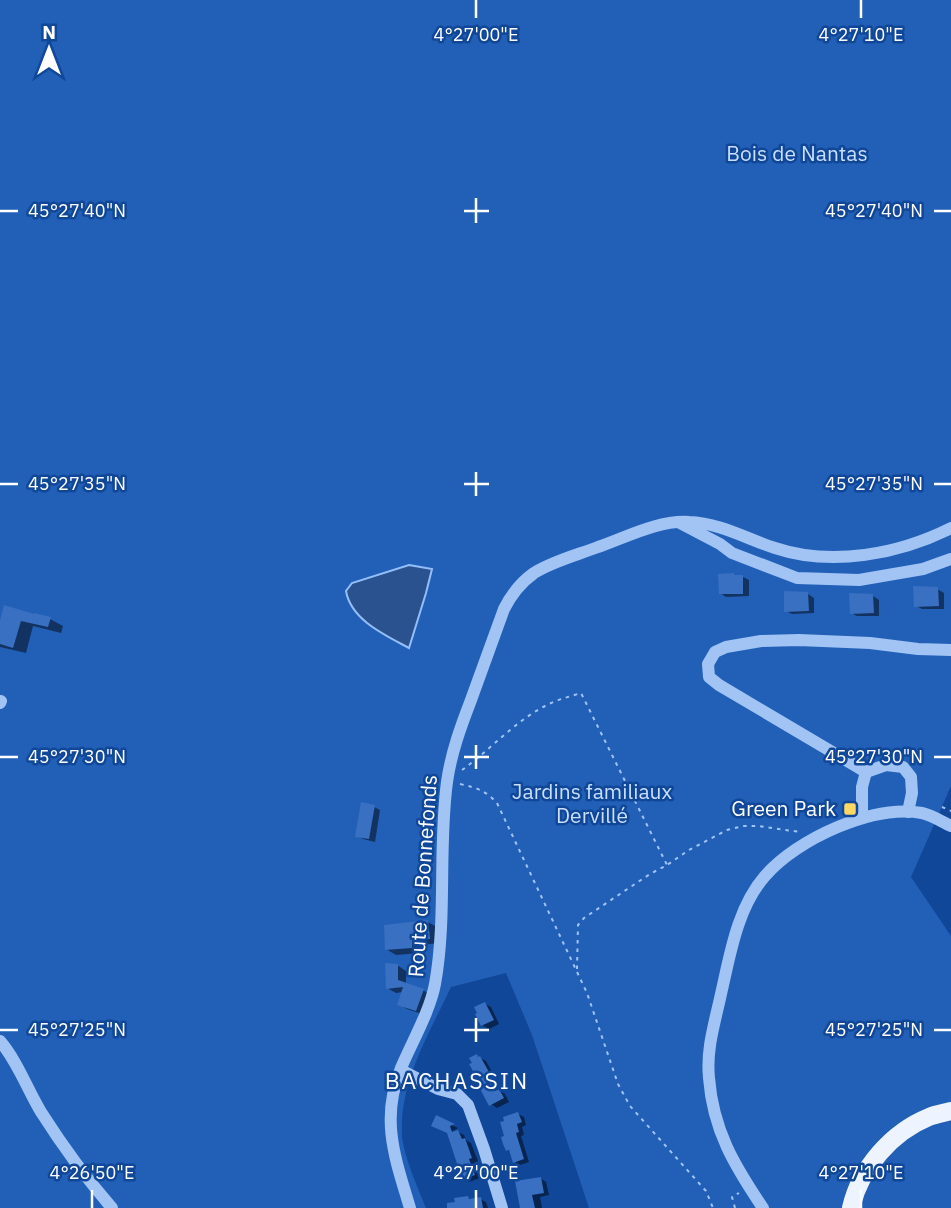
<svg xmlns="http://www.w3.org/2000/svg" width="951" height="1208" viewBox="0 0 951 1208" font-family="'IBM Plex Sans',sans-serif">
  <rect width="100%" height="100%" fill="#104798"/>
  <path fill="#2260b8" d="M0,0H951V786L911,877L951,936V1208H589L532,1035L506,973L451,987C429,1034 399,1082 402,1136C404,1157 418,1188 426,1208H0Z"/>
  <path fill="#2a528f" stroke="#93bef8" stroke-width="2" d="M409,565L432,569L426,593L409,648C385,635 351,620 346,591L352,583Z"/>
  <g fill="#0007">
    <polygon points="743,577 749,580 749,596 726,597 720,593"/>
    <polygon points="937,589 944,593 944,609 922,609 916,606"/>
    <polygon points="808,594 814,598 814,613 792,614 786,611"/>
    <polygon points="873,596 879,600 879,616 857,616 851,613"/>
    <polygon points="5,607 50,619 63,626 61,633 33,626 26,653 0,647 0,628"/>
    <polygon points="374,807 380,810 375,842 363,839 357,836"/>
    <polygon points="428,922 437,927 439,943 421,945 421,953 396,955 386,949"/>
    <polygon points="397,965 406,971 406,985 423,990 431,995 425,1015 407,1009 399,1004 403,992 396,993 387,988"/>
    <polygon points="485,1004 491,1007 499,1024 489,1029 482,1025"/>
    <polygon points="477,1056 486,1061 494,1076 491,1077 498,1090 505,1094 509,1102 497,1108 491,1104"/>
    <polygon points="518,1114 524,1117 526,1125 522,1127 524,1135 521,1136 529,1162 520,1165 515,1162 511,1152 507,1150"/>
    <polygon points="437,1118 458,1128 449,1133 458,1132 464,1135 466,1140 471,1143 478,1161 474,1163 480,1178 469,1182 463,1178 449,1133"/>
    <polygon points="540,1178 546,1182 549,1195 540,1197 542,1208 523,1208"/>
    <polygon points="468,1198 472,1200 480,1199 486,1202 488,1208 458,1208"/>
  </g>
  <g fill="#3970c1">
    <polygon points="734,573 734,575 743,575 743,594 719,594 718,574"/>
    <polygon points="913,586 938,587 939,606 914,607"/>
    <polygon points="784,591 808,592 809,611 784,612"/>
    <polygon points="849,593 873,594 874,613 850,614"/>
    <polygon points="4,605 34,614 34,613 51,617 48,627 21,621 13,648 0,644 0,621"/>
    <polygon points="361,802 375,805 369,839 355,837"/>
    <polygon points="428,920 430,939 412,941 412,948 385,950 384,925"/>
    <polygon points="385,963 398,964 398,980 424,989 416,1011 397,1005 403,987 386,989"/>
    <polygon points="485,1002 494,1020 481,1026 475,1014 477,1013 474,1007"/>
    <polygon points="477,1054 478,1057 480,1056 489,1072 486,1073 495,1091 499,1089 504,1098 489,1106 475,1079 477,1078 469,1064 472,1063 469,1058"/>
    <polygon points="518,1112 522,1122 517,1124 519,1132 516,1133 524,1159 513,1163 509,1150 506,1151 503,1144 501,1137 504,1136 500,1122 504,1121 503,1117"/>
    <polygon points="436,1115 455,1124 450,1126 452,1132 458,1130 462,1139 465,1138 472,1158 469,1159 475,1175 462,1179 447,1133 431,1126"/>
    <polygon points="541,1177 544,1193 532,1195 535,1208 520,1208 515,1181"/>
    <polygon points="468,1196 469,1199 481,1197 483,1208 447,1208 447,1203 455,1202 454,1198"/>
  </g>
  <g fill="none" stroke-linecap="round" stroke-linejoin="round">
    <g stroke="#a1c4f4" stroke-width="2" stroke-dasharray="3.5 5" stroke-linecap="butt">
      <path d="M462,770C490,750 514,722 545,706C556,700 568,697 581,693L667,865"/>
      <path d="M460,784C477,788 485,790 497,803L587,993L618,1084L630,1106L706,1191L713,1208"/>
      <polyline points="942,807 951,811"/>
      <polyline points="577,969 578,925 584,918 650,874 667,865 689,850 727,830 743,826 758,826 800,832"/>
      <polyline points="735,1208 732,1197 739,1193"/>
    </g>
    <g stroke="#a1c4f4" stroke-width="12">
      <polyline points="680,523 720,544 732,553 797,578 859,580 923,569 951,559"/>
      <polyline points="0,703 1,701"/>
      <polyline points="866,772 719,685 709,677 708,664 715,652 726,647 761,641 799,640 870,643 918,649 951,650"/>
      <polyline points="862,818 862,787 866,772 886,765 903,767 911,777 912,793 908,812"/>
      <path d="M0,1041C18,1062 27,1089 41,1112C62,1145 86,1178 112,1208"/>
      <polyline points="401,1070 438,1089 457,1094 468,1105 484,1149 502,1208"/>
      <path d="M410,1208C395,1158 380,1119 401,1068C412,1042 430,1011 435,984C447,918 438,848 447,782C451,753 461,726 471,700C482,670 493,640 504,609C511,595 520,583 534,573C553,561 577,555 598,547C627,537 658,520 689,522C720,523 747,539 775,548C832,567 899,554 951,528"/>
      <path d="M763,1208C734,1165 713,1130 709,1078C706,1049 715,1022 721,994C730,955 737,908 765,876C797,839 873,804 922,813C932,815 942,822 951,826"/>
    </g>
    <path stroke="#eef4ff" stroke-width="18" d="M851,1208C860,1168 892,1132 929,1117C936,1114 944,1113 951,1111"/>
  </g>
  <path fill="none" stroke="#fff" stroke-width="2.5" d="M476,0V18M861,0V18M476,198V223M0,211H18M464,211H489M934,211H951M476,472V496M0,484H18M464,484H489M934,484H951M476,745V769M0,757H18M464,757H489M934,757H951M476,1018V1042M0,1030H18M464,1030H489M934,1030H951M92,1190V1208M476,1190V1208M861,1190V1208"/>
  <rect fill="#ffd764" stroke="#104798" stroke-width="2.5" x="843" y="802" width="14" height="14" rx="3.5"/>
  <g text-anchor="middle" stroke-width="5" stroke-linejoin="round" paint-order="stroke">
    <g font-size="21" fill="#c9dffe" stroke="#104798">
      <text x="797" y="161">Bois de Nantas</text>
      <text x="592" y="799">Jardins familiaux<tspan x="592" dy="24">Dervillé</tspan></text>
    </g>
    <g font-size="21" fill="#fff" stroke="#104798" text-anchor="end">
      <text x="836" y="816">Green Park</text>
    </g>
    <g font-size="21" fill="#fff" stroke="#104798">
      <text transform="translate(423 876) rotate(-86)" y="7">Route de Bonnefonds</text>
    </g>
    <g font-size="23" letter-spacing="2" fill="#fff" stroke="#104798">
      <text x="457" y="1089">BACHASSIN</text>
    </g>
  </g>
  <g font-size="18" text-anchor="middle" fill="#fff" stroke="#104798" stroke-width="5" stroke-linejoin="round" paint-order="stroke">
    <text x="476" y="41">4°27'00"E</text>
    <text x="861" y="41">4°27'10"E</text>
    <text x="77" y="217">45°27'40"N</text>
    <text x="874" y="217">45°27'40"N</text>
    <text x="77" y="490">45°27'35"N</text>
    <text x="874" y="490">45°27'35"N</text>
    <text x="77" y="763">45°27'30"N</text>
    <text x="874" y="763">45°27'30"N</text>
    <text x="77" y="1036">45°27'25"N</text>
    <text x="874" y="1036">45°27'25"N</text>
    <text x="92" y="1179">4°26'50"E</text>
    <text x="476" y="1179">4°27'00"E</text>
    <text x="861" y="1179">4°27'10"E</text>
  </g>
  <g transform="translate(49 49)" stroke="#104798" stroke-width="5" paint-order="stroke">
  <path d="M0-5L12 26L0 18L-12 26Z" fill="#ffffff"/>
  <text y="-10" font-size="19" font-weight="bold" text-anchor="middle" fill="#ffffff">N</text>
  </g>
</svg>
